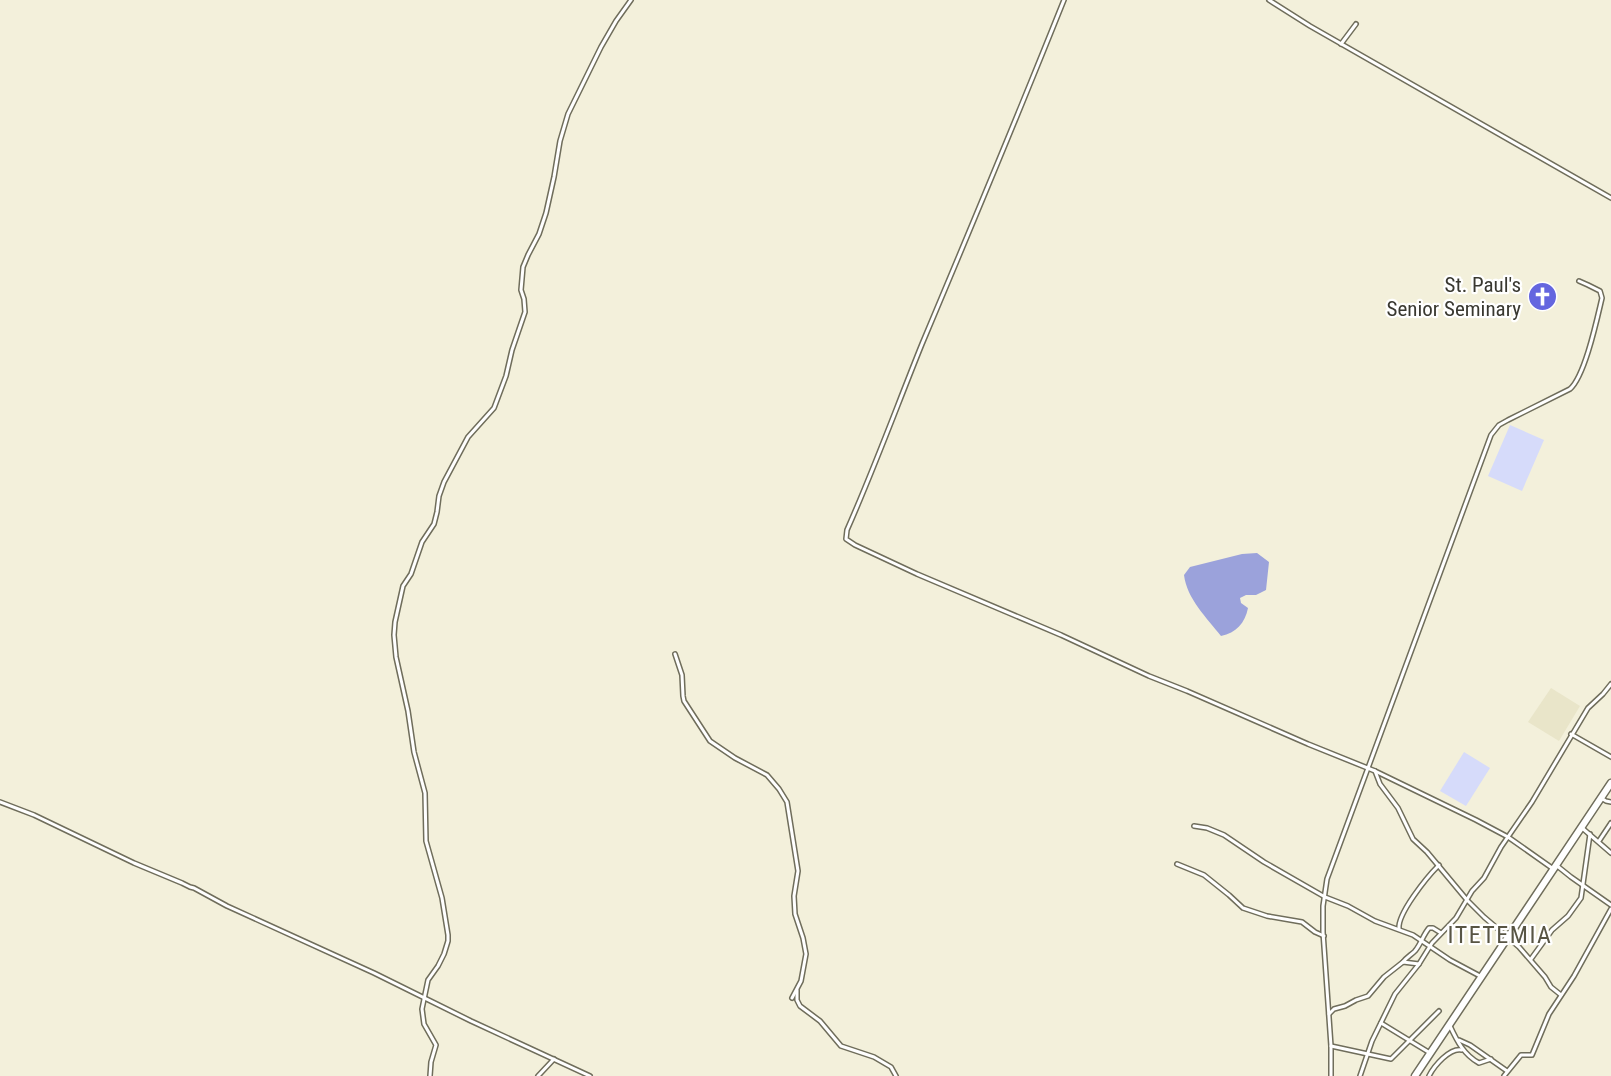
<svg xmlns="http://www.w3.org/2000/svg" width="1611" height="1076" viewBox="0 0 1611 1076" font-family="'Roboto Condensed',sans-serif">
  <rect width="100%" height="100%" fill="#f3f0db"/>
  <polygon fill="#e9e5c9" points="1551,688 1580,706 1559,741 1528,722"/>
  <g fill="#d6dbfa">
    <polygon points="1510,425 1544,440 1522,491 1488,476"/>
    <polygon points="1464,752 1490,768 1466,806 1440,791"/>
  </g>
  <path fill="#9ba2db" d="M1257,553L1269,562L1266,590L1256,595H1246L1240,598L1241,603L1248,608C1245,623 1236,633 1221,636C1207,618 1187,599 1184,575L1190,567L1242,554Z"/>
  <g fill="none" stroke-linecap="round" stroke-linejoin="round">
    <defs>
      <g id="minor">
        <path d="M1064,0C1018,115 970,230 922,344C897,406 874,469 847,530L846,539L855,545L917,574L1061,635L1149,676L1187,691L1308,744L1375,771L1476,820L1508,837L1552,868"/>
        <polyline points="1269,0 1310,26 1611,198"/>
        <polyline points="1341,44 1356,24"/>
        <polyline points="675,654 682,675 683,696 684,701 710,741 735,758 767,775 779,789 787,802 798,871 794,896 795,914 803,938 806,954 801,981 792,998"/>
        <polyline points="1571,734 1611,757"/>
        <polyline points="1375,771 1380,784 1398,808 1413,839 1427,852 1467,900 1484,917 1519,947 1545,977 1551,987 1561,995"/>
        <polyline points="1601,798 1606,801 1611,802"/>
        <polyline points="0,802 34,815 134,863 182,883 190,887 194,888 227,906 374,973 471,1021 590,1076"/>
        <polyline points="1194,826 1207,828 1224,835 1264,862 1325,897 1348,906 1375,921 1413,935 1450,960 1480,976"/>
        <polyline points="1581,827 1611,853"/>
        <polyline points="1599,841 1611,823"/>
        <polyline points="1177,864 1204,875 1229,895 1243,908 1267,916 1302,922 1315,932 1324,936"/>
        <polyline points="1556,865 1571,877 1611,905"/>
        <path d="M1399,929C1397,914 1427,877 1439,865"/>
        <polyline points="1531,959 1552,930 1568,916 1581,898 1590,834"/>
        <path d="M1403,962C1407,957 1411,955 1415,951C1421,944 1423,935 1429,928H1433L1441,933"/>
        <polyline points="797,990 797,1000 800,1006 820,1021 841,1046 874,1057 891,1067 896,1076"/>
        <polyline points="1329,1014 1334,1009 1345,1006 1356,1000 1368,996 1384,977 1403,962 1419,964"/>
        <polyline points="1381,1023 1430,1053"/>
        <path d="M1450,1026C1457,1041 1464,1055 1479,1063L1491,1059"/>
        <polyline points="1459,1040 1470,1045 1507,1071"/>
        <polyline points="1331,1046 1391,1059 1439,1011"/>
        <polyline points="430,1076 431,1062 436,1045 424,1024 422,1009 428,980 438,966 444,954 448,941 448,935 442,898 426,841 425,793 414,752 408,711 396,657 394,635 395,622 403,586 411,574 422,542 434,524 437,512 439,496 444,482 468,437 494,408 506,376 512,350 525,312 524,299 521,290 523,267 528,255 539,234 546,213 554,177 560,141 568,114 601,47 616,21 631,0"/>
        <polyline points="538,1076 554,1059"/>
        <path d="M1331,1076V1046L1323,932V906L1327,879L1491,435L1499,425L1508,420L1570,389C1585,376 1597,319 1602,298L1600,291L1588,285L1579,281"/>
        <polyline points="1360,1076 1372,1041 1395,994 1419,964 1432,943 1456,918 1472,891 1484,878 1501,847 1532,802 1588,708 1603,694 1611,684"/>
        <path d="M1429,1076C1434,1066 1450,1047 1462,1050"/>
        <polyline points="1504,1076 1521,1055 1532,1055 1549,1014 1574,976 1611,909"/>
      </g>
      <polyline id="trunk" points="1415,1076 1611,783"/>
    </defs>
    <use href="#minor" stroke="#6f6d5b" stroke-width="6"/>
    <use href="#trunk" stroke="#6f6d5b" stroke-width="9"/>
    <use href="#minor" stroke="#fff" stroke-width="3"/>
    <use href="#trunk" stroke="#fff" stroke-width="6"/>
  </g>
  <defs>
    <symbol id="church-disc" viewBox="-11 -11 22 22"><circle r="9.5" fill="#6466df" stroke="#fff"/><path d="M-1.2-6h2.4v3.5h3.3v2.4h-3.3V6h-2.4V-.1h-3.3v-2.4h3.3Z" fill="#fff"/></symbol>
  </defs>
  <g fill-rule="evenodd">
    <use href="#church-disc" x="1526" y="280" width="33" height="33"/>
  </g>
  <g text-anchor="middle" stroke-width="4.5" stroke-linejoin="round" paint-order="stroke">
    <g font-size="21" fill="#393830" stroke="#fff" text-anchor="end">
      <text x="1521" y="292">St. Paul's<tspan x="1521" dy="24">Senior Seminary</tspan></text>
    </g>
    <g font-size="24" letter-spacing="1.5" fill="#585544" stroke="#fff">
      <text x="1500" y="943">ITETEMIA</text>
    </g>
  </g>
</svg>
